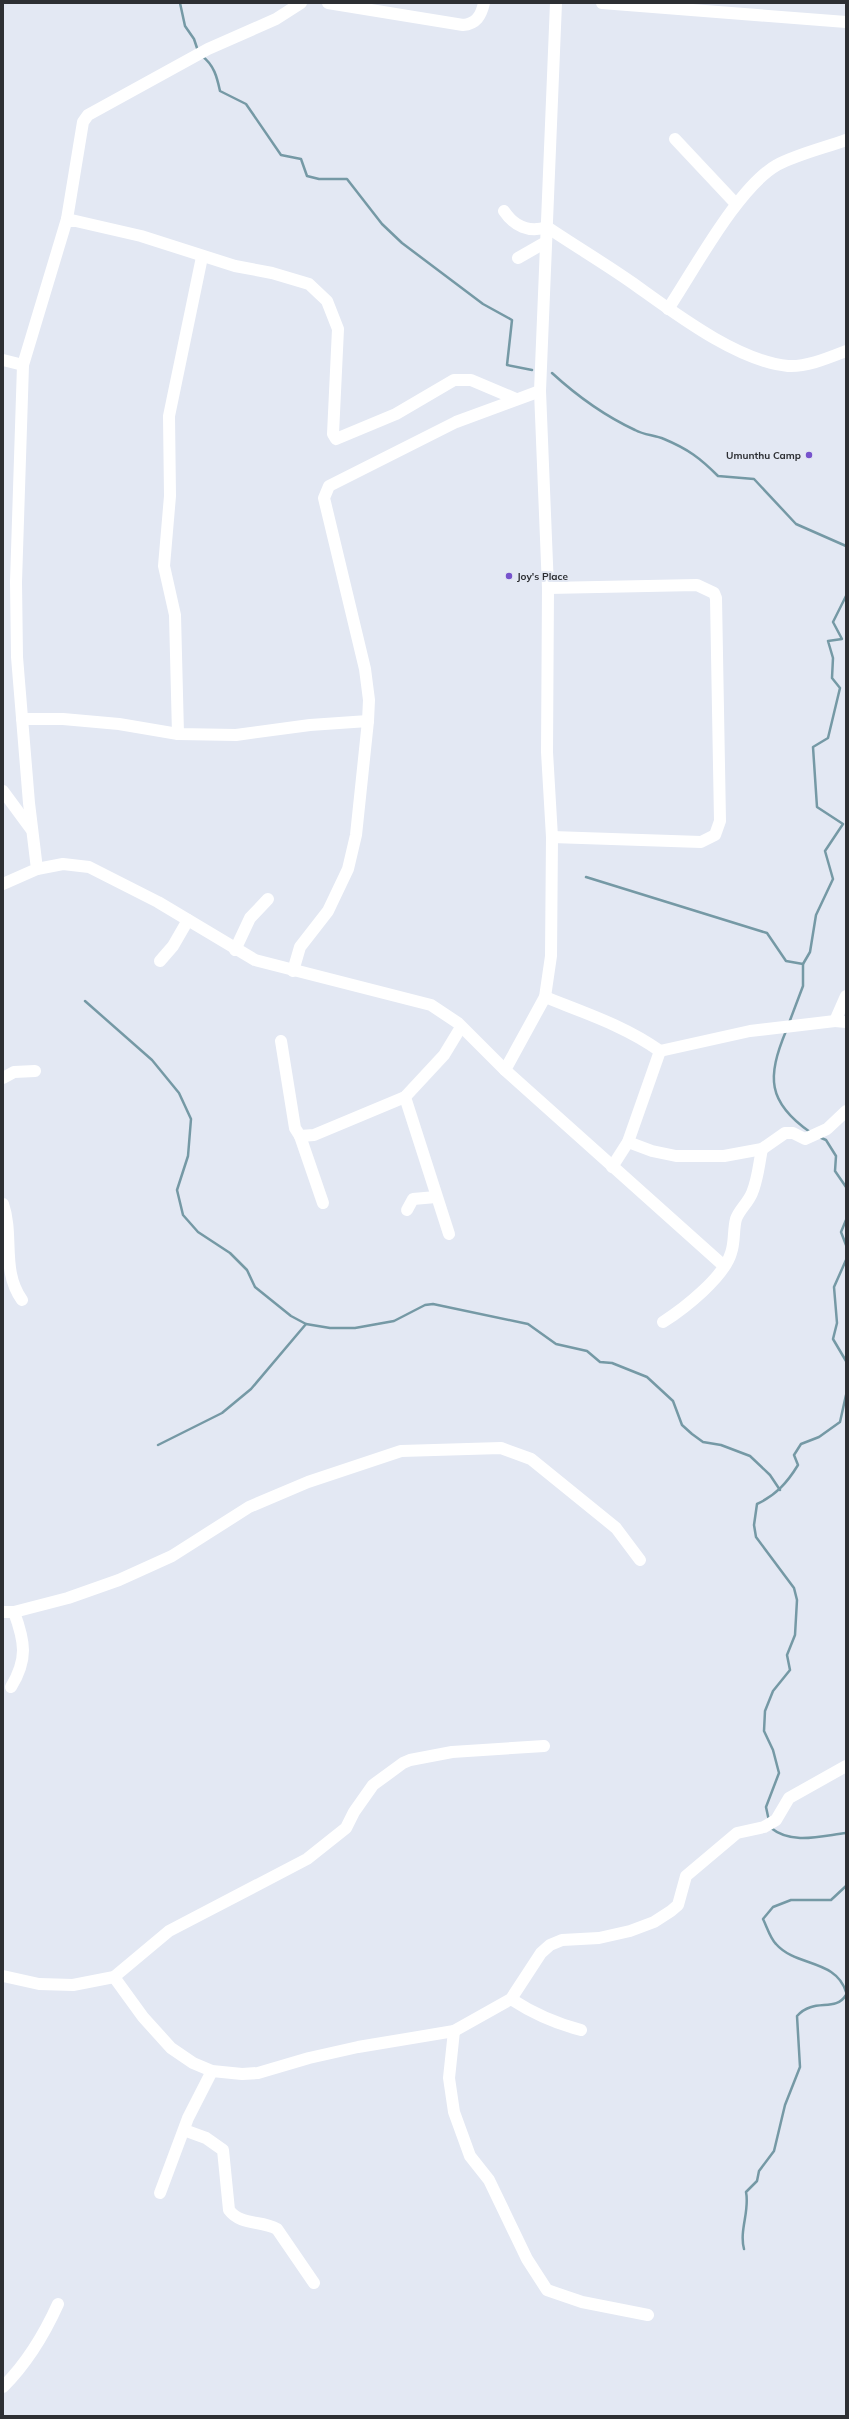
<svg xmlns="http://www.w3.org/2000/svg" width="849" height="2419" viewBox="0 0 849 2419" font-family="Mulish,sans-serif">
  <rect width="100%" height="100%" fill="#e3e8f3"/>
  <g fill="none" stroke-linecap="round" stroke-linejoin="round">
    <g stroke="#7599a5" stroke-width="2.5">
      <polyline points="180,3 185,26 194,39 198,51"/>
      <path d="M202,56C214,65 217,77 220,91L246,104L281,155L301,159L307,176L319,179H347L382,224L402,243L483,304L512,320L507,365L532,370"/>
      <path d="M552,373C576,395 605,416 635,430C644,435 654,435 664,439C688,449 700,458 718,476L754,479L796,524L846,546"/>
      <polyline points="586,877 767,933 786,961 803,964"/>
      <polyline points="85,1001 152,1060 179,1093 191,1119 188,1156 177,1190 183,1215 198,1232 230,1253 247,1270 255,1287 291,1316 306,1324 330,1328 355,1328 394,1321 425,1305 433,1304 528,1324 556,1344 587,1351 600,1362 612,1363 647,1377 673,1401 682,1425 692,1434 703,1442 721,1445 750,1456 770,1475 780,1490"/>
      <polyline points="789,1023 803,986 803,964 810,952 816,915 833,879 825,851 843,824 817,807 813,747 828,738 840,688 832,678 833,658 828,641 842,639 833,622 846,596"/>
      <path d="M786,1031C767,1077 767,1102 810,1132"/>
      <polyline points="819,1137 826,1140 836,1156 835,1171 846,1187"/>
      <polyline points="846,1220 841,1232 846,1245"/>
      <polyline points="846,1260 834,1287 837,1323 833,1339 846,1361"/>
      <polyline points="158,1445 222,1413 251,1389 306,1324"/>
      <path d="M769,1821L766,1807L779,1773L773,1750L764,1731L765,1711L773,1691L790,1670L787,1655L795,1635L797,1600L794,1588L756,1537L754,1525L757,1504C776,1495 787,1483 798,1465L794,1455L801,1444L819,1437L840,1422L846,1395"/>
      <path d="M771,1828C792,1845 821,1836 846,1833"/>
      <path d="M846,1886L831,1900H791L773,1907L763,1919C767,1927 770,1938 776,1944C796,1967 836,1959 846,1992"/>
      <path d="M744,2249C739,2230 750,2211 746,2192L757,2181L759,2171L774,2151L785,2105L800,2067L797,2016C814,1997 835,2013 846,1995"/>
    </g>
    <g stroke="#fff" stroke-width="12">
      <path d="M328,3L463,25C476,24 481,16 484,3"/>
      <polyline points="556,3 540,391 548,588 547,752 552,837 551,956 545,997 505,1070 724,1266"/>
      <polyline points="602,3 846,22"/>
      <polyline points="675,139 736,204"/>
      <path d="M504,211C514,226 529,233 547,227C575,246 604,263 631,282C672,311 736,361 788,366C807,367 828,358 846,351"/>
      <polyline points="67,219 83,122 88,115 208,49 276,19 301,3"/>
      <polyline points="518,258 546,242"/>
      <path d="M668,309C694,270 738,187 777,165C798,154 824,148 846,140"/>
      <polyline points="3,360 23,365"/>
      <polyline points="548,588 697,585 714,593 716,598 720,821 715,835 701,842 552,837"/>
      <polyline points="22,719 63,719 119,724 178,734 236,735 310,725 368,721 356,835 348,869 328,911 300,947 293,971"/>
      <polyline points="368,721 369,700 365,669 324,498 329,486 456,422 540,391"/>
      <polyline points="178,734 175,615 164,566 170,496 169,416 202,257"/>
      <polyline points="3,791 31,829"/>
      <polyline points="37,869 63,864 89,867 158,902 255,960 431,1005 458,1023 505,1070"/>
      <polyline points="3,884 37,869 29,803 17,657 16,582 23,365 67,219 141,236 235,266 272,273 309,284 327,301 338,329 333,434 336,439 396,414 454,380 471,380 516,399"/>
      <polyline points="235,950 250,918 268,899"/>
      <polyline points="160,961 173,946 188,920"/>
      <polyline points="846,996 835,1021 846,1022"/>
      <path d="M545,997C585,1013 625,1026 660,1051L628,1142L612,1167"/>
      <polyline points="281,1041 295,1128 300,1136 323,1203"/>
      <polyline points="660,1051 750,1031 835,1021"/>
      <polyline points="3,1078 14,1072 35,1071"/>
      <polyline points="405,1097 449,1234"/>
      <polyline points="300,1136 314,1135 405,1097 444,1055 461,1027"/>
      <polyline points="628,1142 652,1151 676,1156 724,1156 762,1149 785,1133 793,1133 805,1139 827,1129 846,1111"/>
      <path d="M3,1204C14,1236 1,1271 22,1300"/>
      <polyline points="407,1210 413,1199 436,1197"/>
      <path d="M663,1322C685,1308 724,1277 731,1253C735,1242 733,1230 736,1219C739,1210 748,1203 752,1193C758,1179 759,1163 762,1149"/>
      <polyline points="3,1612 14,1612 68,1598 119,1580 172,1556 249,1507 308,1482 401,1451 501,1448 531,1459 616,1528 640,1560"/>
      <path d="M11,1687C28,1659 25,1642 14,1612"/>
      <polyline points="3,1976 39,1984 73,1985 114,1977 169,1931 307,1859 346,1828 354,1812 373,1785 403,1763 410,1760 452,1752 544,1746"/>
      <polyline points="114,1977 143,2017 171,2048 193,2063 212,2071 242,2074 258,2073 309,2058 358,2047 454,2031 511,1999 541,1953 550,1945 562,1940 599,1938 630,1931 654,1922 671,1911 678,1905 686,1876 737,1833 764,1827 776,1820 789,1798 846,1766"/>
      <path d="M511,1999C534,2014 554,2023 581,2030"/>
      <polyline points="454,2031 449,2078 454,2112 470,2156 489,2180 527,2259 547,2290 582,2302 648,2315"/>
      <path d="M184,2130L206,2138L223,2150L229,2210C241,2226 261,2220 277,2229L314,2283"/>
      <polyline points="160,2193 188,2118 212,2071"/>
      <path d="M3,2387C27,2363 44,2335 58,2304"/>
    </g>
  </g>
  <g fill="#7753cc" stroke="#e3e8f3" stroke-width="1.5">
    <circle cx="809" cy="455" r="4"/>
    <circle cx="509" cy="576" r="4"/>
  </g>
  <g text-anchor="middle" stroke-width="4" stroke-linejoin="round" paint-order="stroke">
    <g font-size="10" font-weight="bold" fill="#2d2f33" stroke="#e3e8f3" text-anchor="end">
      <text x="801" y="459">Umunthu Camp</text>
      <text x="517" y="580" text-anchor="start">Joy's Place</text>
    </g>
  </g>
  <rect width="849" height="2419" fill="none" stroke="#2d2f33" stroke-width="8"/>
</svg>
